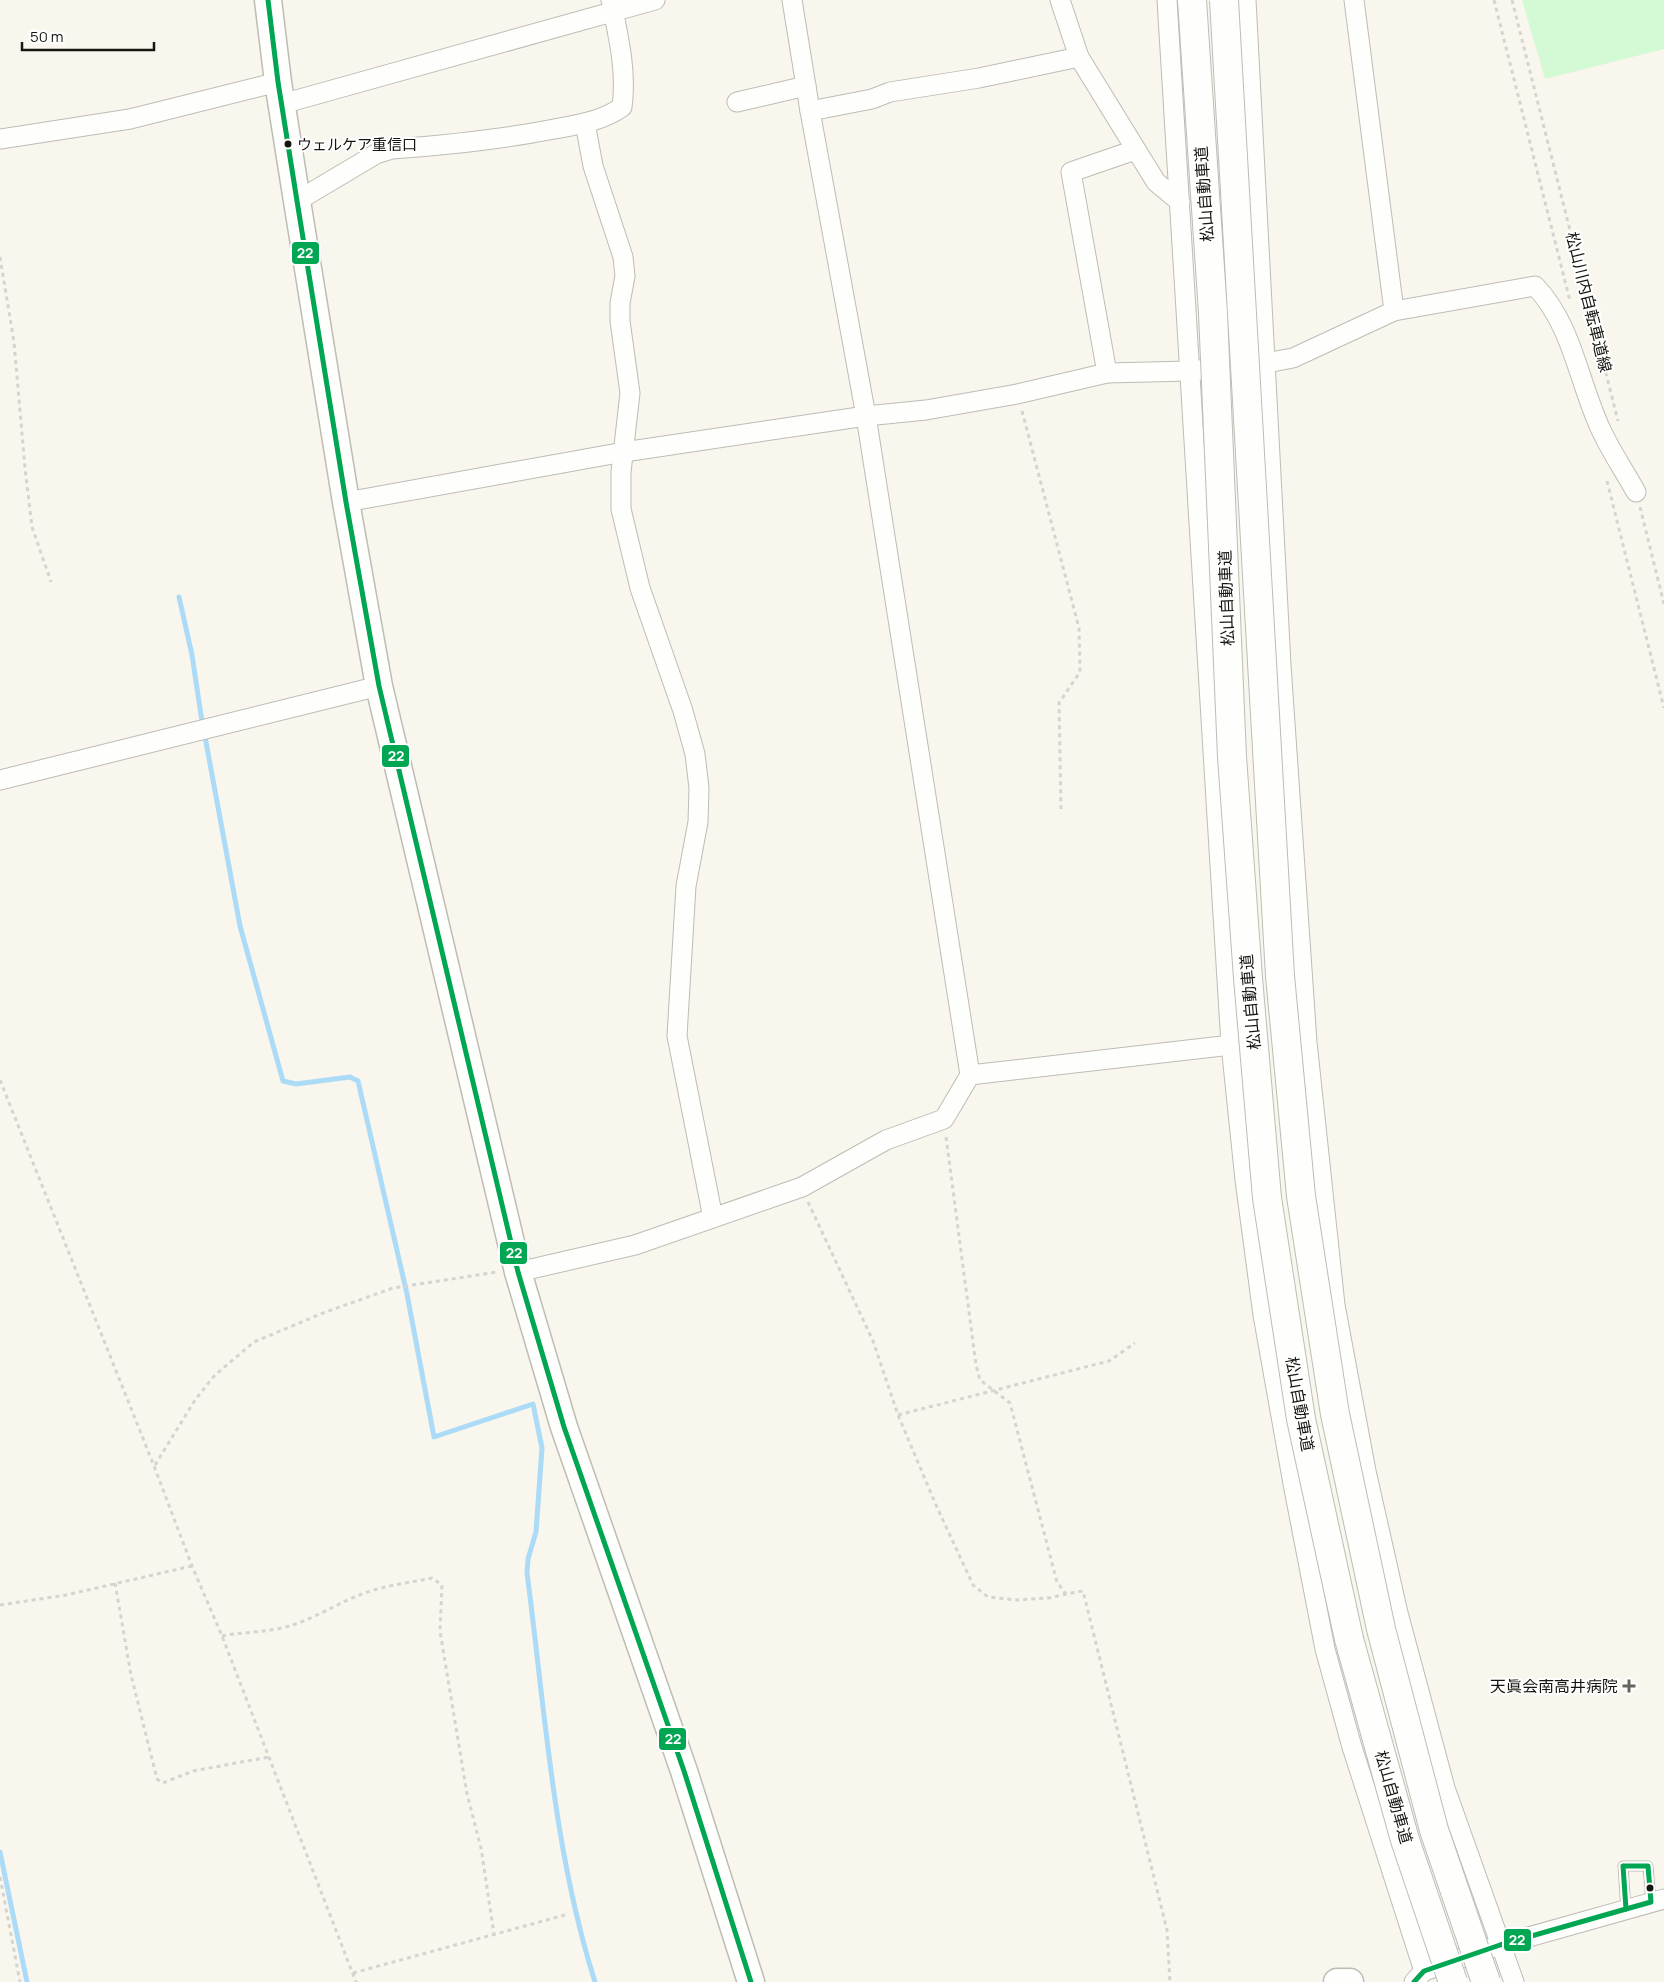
<svg xmlns="http://www.w3.org/2000/svg" width="1664" height="1982" viewBox="0 0 1664 1982" font-family="Manrope,'Noto Sans JP',sans-serif">
  <rect width="100%" height="100%" fill="#f8f6ed"/>
  <polygon fill="#d4fad5" points="1522,0 1664,0 1664,49 1545,79"/>
  <g fill="none" stroke-linecap="round" stroke-linejoin="round">
    <g stroke="#acdbf7" stroke-width="5">
      <path d="M179,597L192,655L201,715L240,926L283,1081L296,1084L350,1077L358,1081L407,1294L434,1437L533,1404L542,1448L536,1532L528,1559L527,1573C545,1709 553,1850 595,1982"/>
      <polyline points="0,1852 27,1982"/>
    </g>
    <defs>
      <polyline id="lane" points="1626,1910 1623,1866 1648,1866 1651,1902"/>
      <g id="street">
        <polyline points="1060,0 1079,57 1156,182 1180,202"/>
        <polyline points="1167,0 1231,1045 1245,1180 1263,1315 1294,1489 1325,1649 1352,1747 1424,1971"/>
        <polyline points="1246,0 1281,665 1307,1042 1335,1305 1366,1471 1398,1613 1445,1788 1514,1982"/>
        <polyline points="1354,0 1394,311"/>
        <polyline points="737,102 806,86"/>
        <polyline points="282,104 655,0"/>
        <polyline points="810,111 872,99 890,92 979,78 1079,57"/>
        <polyline points="585,123 593,166 623,257 625,276 620,303 620,321 630,393 621,472 621,509 640,588 683,711 695,754 699,788 698,822 686,886 677,1036 713,1218"/>
        <polyline points="0,139 130,119 278,82"/>
        <path d="M297,201L376,154L392,149C445,145 497,140 549,130C575,125 601,122 622,107C627,71 618,35 611,0"/>
        <polyline points="1107,373 1071,172 1135,150"/>
        <path d="M346,502L624,452L866,416L926,410L1017,394L1107,373L1190,371L1266,363L1293,358L1394,311L1535,286C1573,325 1579,385 1602,432C1612,453 1625,472 1636,492"/>
        <polyline points="0,780 379,686"/>
        <polyline points="970,1075 1231,1045"/>
        <polyline points="518,1272 635,1245 802,1187 886,1140 944,1119 970,1075 866,416 810,111 792,0"/>
        <polyline points="1414,1982 1424,1971 1500,1945 1664,1899"/>
      </g>
      <g id="secondary">
        <polyline points="268,0 278,82 297,201 346,502 379,686 518,1272 564,1427 684,1771 751,1982"/>
        <polyline points="1337,1982 1350,1982"/>
      </g>
    </defs>
    <use href="#lane" stroke="#bdbcb5" stroke-width="11"/>
    <use href="#street" stroke="#bdbcb5" stroke-width="21"/>
    <use href="#secondary" stroke="#bdbcb5" stroke-width="29"/>
    <g stroke="#d4d4d2" stroke-width="3" stroke-dasharray="4 4" stroke-linecap="butt">
      <polyline points="1494,0 1570,301"/>
      <polyline points="1512,0 1618,421"/>
      <polyline points="0,257 14,342 25,468 32,527 51,582"/>
      <polyline points="1022,411 1079,628 1080,672 1059,703 1061,809"/>
      <polyline points="1607,481 1664,708"/>
      <polyline points="1640,507 1664,604"/>
      <polyline points="0,1080 154,1466 192,1566 222,1636 356,1982"/>
      <polyline points="946,1137 976,1365 980,1380 1010,1403 1057,1582 1066,1594 1083,1591 1167,1930 1170,1982"/>
      <polyline points="808,1202 873,1341 898,1415 936,1505 973,1585 988,1597 1017,1600 1049,1598 1066,1594"/>
      <polyline points="898,1415 1109,1361 1135,1343"/>
      <polyline points="155,1465 195,1400 215,1375 254,1342 323,1313 393,1288 497,1272"/>
      <polyline points="115,1583 131,1675 157,1779 163,1783 193,1771 269,1757"/>
      <polyline points="0,1605 66,1595 192,1566"/>
      <path d="M222,1636C247,1631 273,1633 298,1623C318,1616 337,1604 357,1596C380,1586 408,1583 432,1578L442,1585L440,1631L467,1794L481,1848L494,1934"/>
      <polyline points="0,1877 20,1982"/>
      <polyline points="353,1973 565,1915"/>
    </g>
    <use href="#lane" stroke="#fefefc" stroke-width="9"/>
    <use href="#street" stroke="#fefefc" stroke-width="19"/>
    <use href="#secondary" stroke="#fefefc" stroke-width="26"/>
    <defs>
      <g id="highway-bridge">
        <polyline points="1192,0 1213,313 1232,757 1248,978 1267,1198 1301,1419 1349,1639 1405,1840 1453,1982"/>
        <polyline points="1224,0 1280,976 1301,1196 1335,1414 1381,1629 1434,1830 1486,1982"/>
      </g>
    </defs>
    <use href="#highway-bridge" stroke="#bdbcb5" stroke-width="30" stroke-linecap="butt"/>
    <use href="#highway-bridge" stroke="#fefefc" stroke-width="28"/>
    <defs>
      <g id="bus-1">
        <polyline points="268,0 278,82 297,201 346,502 379,686 518,1272 564,1427 684,1771 751,1982"/>
        <polygon points="1623,1866 1648,1866 1651,1902 1626,1909"/>
        <polyline points="1414,1982 1424,1971 1500,1945 1626,1909"/>
      </g>
    </defs>
    <use href="#bus-1" stroke="#fff" stroke-width="9"/>
    <use href="#bus-1" stroke="#00a651" stroke-width="5"/>
  </g>
  <g fill="#161610" stroke="#fff" stroke-width="2">
    <circle cx="288" cy="144" r="4.5"/>
    <circle cx="1650" cy="1888" r="4.5"/>
  </g>
  <path fill="#65645d" stroke="#fff" stroke-width="2" d="M1626.5 1678.5h5v5h5v5h-5v5h-5v-5h-5v-5h5z"/>
  <g text-anchor="middle" stroke-width="4" stroke-linejoin="round" paint-order="stroke">
    <g font-size="15" fill="#161610" stroke="#fff" text-anchor="start">
      <text x="297" y="150">ウェルケア重信口</text>
    </g>
    <g font-size="16" fill="#161610" stroke="#fff">
      <text transform="translate(1204 194) rotate(-94)" y="6">松山自動車道</text>
      <text transform="translate(1589 302) rotate(76)" y="6">松山川内自転車道線</text>
      <text transform="translate(1226 598) rotate(-92)" y="6">松山自動車道</text>
      <text transform="translate(1250 1002) rotate(-95)" y="6">松山自動車道</text>
      <text transform="translate(1300 1404) rotate(80)" y="6">松山自動車道</text>
      <text transform="translate(1394 1797) rotate(74)" y="6">松山自動車道</text>
    </g>
    <g font-size="16" fill="#161610" stroke="#fff" text-anchor="end">
      <text x="1618" y="1692">天眞会南高井病院</text>
    </g>
  </g>
  <g stroke="#fff" stroke-width="2">
    <rect x="291" y="241" width="29" height="24" rx="5" fill="#00a651"/>
    <rect x="381" y="744" width="29" height="24" rx="5" fill="#00a651"/>
    <rect x="499" y="1241" width="29" height="24" rx="5" fill="#00a651"/>
    <rect x="658" y="1727" width="29" height="24" rx="5" fill="#00a651"/>
    <rect x="1503" y="1928" width="29" height="24" rx="5" fill="#00a651"/>
  </g>
  <g font-size="14" text-anchor="middle" font-weight="bold" fill="#fff">
    <text x="305" y="258">22</text>
    <text x="396" y="761">22</text>
    <text x="514" y="1258">22</text>
    <text x="673" y="1744">22</text>
    <text x="1517" y="1945">22</text>
  </g>
  <path d="M22 42v8h132v-8" fill="none" stroke="#161610" stroke-width="2.5"/>
  <text x="30" y="42" font-size="15" fill="#161610" stroke="#ffffff" stroke-width="4" paint-order="stroke">50 m</text>
</svg>
